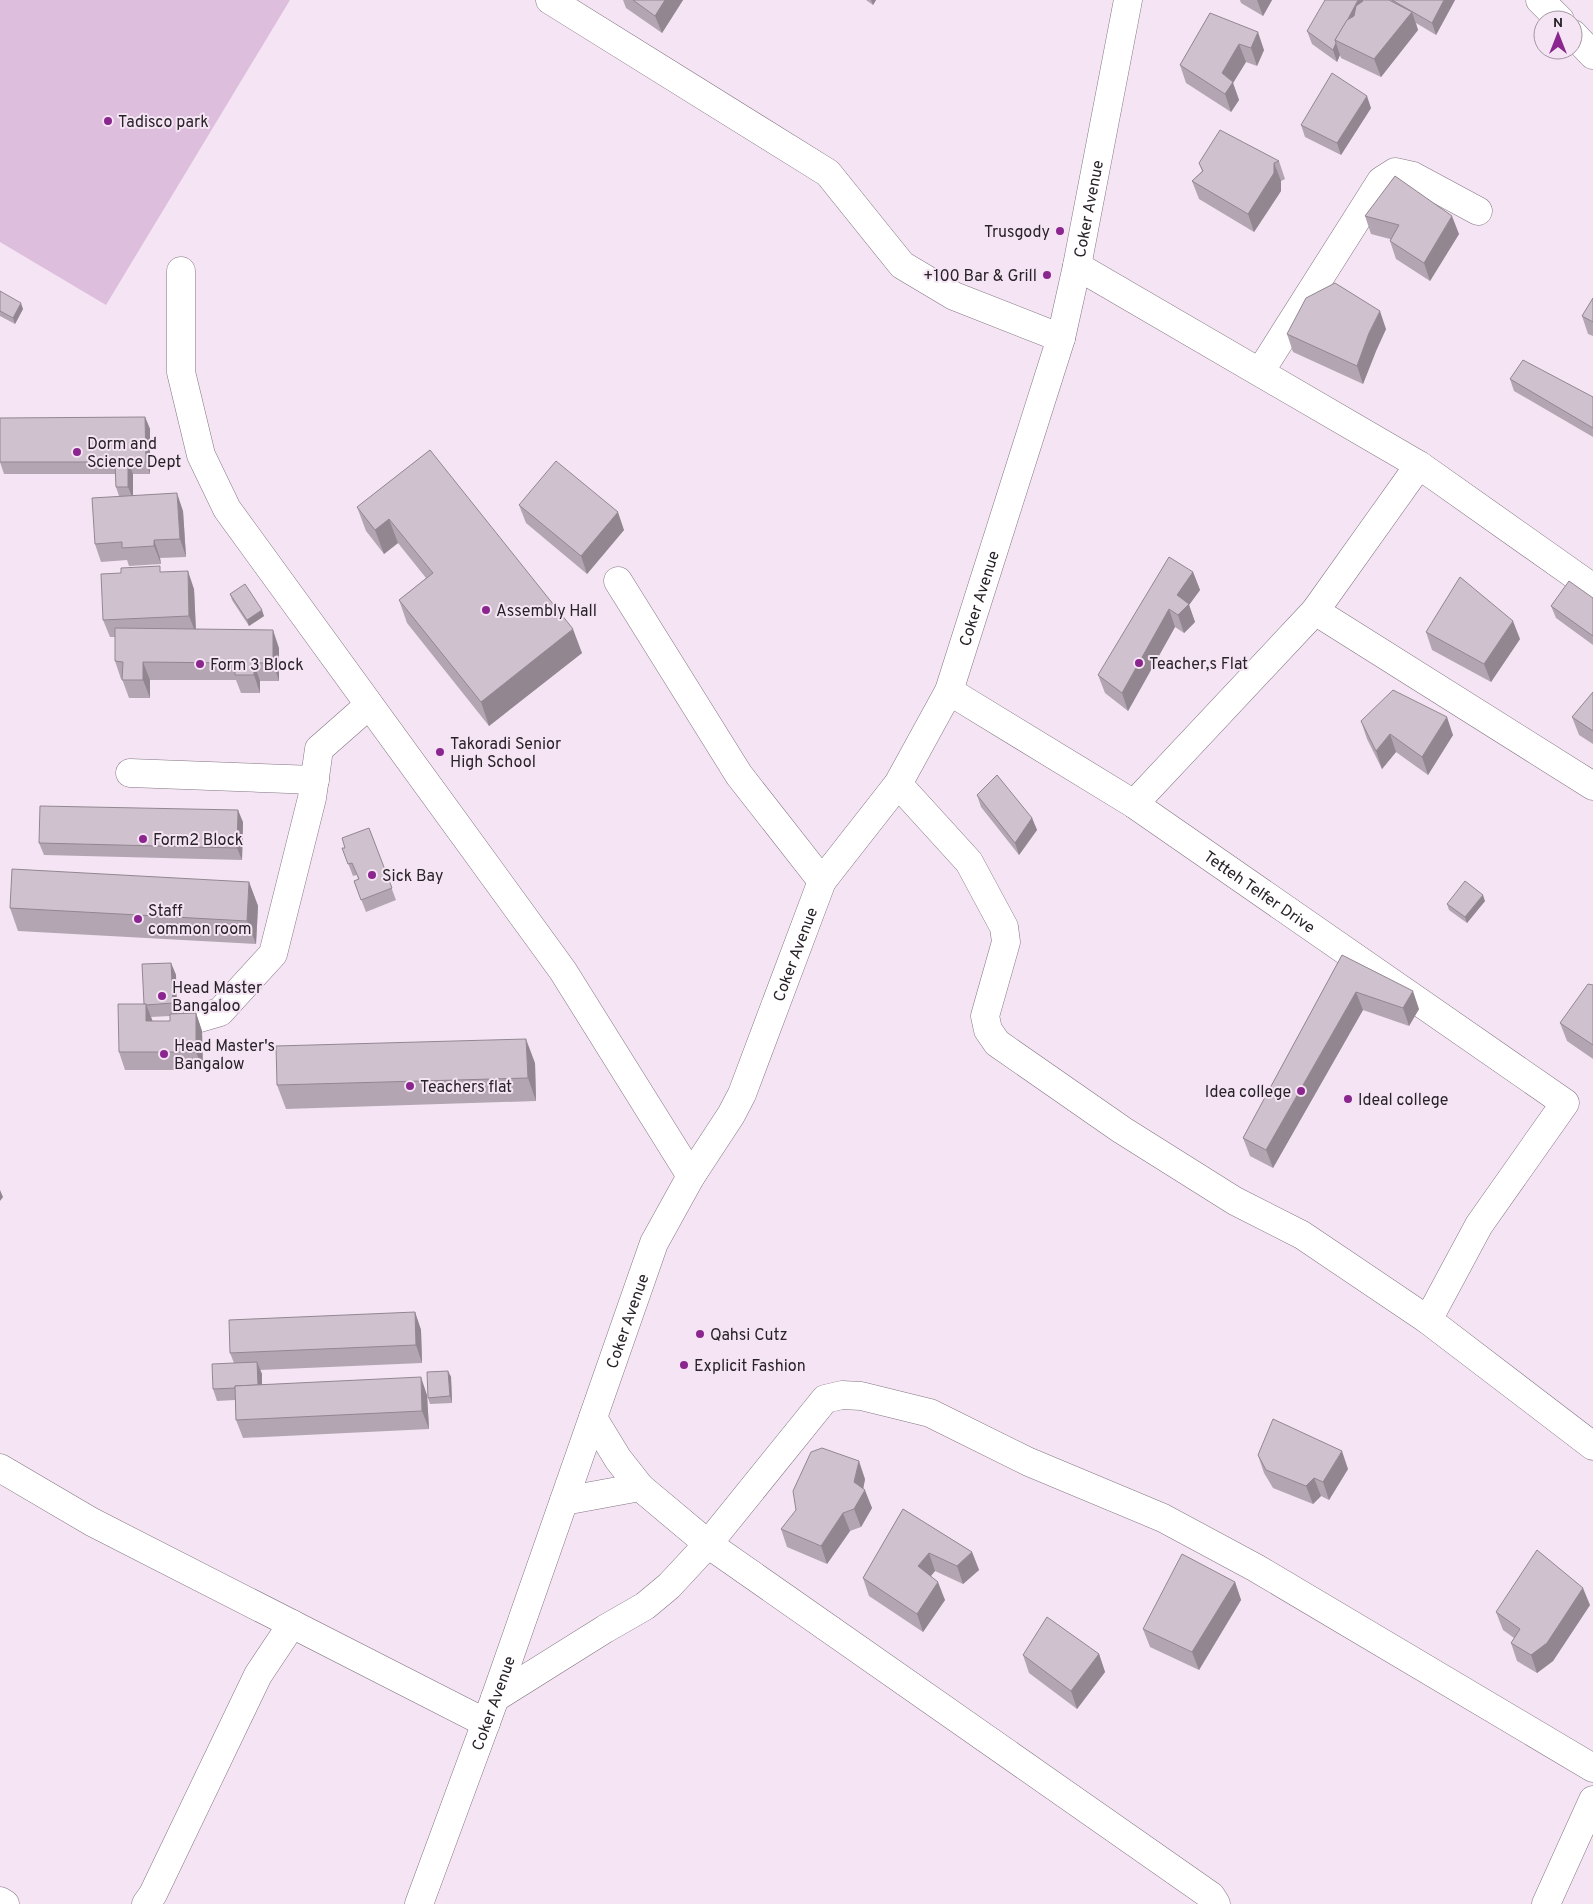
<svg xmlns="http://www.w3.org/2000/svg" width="1593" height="1904" viewBox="0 0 1593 1904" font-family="Overpass,sans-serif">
  <rect width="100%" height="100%" fill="#f5e5f4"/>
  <polygon fill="#ddbfdd" points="0,0 290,0 106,305 0,242"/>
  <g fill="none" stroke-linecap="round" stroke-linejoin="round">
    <defs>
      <g id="minor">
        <polyline points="550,0 828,173 902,265 954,296 1061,338"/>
        <polyline points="1540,0 1560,20"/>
        <polyline points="1573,34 1593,55"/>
        <polyline points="1077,266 1419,465 1593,588"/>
        <polyline points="181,271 181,372 201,455 227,509 563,971 691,1176"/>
        <polyline points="1260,372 1381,181 1395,172 1413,176 1478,211"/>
        <polyline points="618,581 739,775 822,881"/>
        <polyline points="1315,611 1419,465"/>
        <path id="s1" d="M949,691L1134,804L1565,1103L1479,1225L1428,1320L1593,1446"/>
        <polyline points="130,773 315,780"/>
        <polyline points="898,784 969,862 1004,927 1006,942 985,1016 988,1030 997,1043 1122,1130 1235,1201 1302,1235 1428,1320"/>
        <polyline points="1134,804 1315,611 1593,786"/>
        <polyline points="196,1019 220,1012 273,954 312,798 319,749 369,705"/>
        <polyline points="593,1418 618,1459 640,1487 708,1544 1211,1896 1216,1904"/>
        <polyline points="0,1468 92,1522 486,1723"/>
        <polyline points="564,1501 640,1487"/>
        <polyline points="495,1698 605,1629 645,1606 669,1586 708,1544 825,1399 842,1395 861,1396 930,1413 1029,1462 1163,1518 1256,1568 1593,1768"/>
        <polyline points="0,1901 5,1904"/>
        <polyline points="146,1904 153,1894 258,1675 292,1624"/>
        <path id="s2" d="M419,1904L495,1698L654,1243L691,1176L731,1115L742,1094L822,881L898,784L949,691L1061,338L1077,266L1128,0"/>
        <polyline points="1546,1904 1593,1800"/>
      </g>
    </defs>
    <use href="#minor" stroke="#837683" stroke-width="29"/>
    <use href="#minor" stroke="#fff" stroke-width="28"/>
  </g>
  <g fill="#b3a6b2" fill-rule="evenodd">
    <polygon points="623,0 683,0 662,33 626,8"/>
    <polygon points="866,0 876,0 873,5"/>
    <polygon points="1240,0 1272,0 1263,16 1241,3"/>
    <polygon points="1362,0 1455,0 1436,35 1416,23 1418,30 1381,77 1341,58 1340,55 1337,62 1312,44 1307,31"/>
    <polygon points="1210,13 1264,50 1257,66 1246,62 1233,83 1239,100 1231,112 1186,83 1180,65"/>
    <polygon points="1371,108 1341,155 1305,137 1301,125"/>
    <polygon points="1279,161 1285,179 1281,181 1281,191 1254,232 1199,199 1192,181 1202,171 1199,163"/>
    <polygon points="1365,216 1459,234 1430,281 1396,259 1390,241 1390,239 1371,234"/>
    <polygon points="0,291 23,309 15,324 0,316"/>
    <polygon points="1593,298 1593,336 1588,334 1582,316"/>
    <polygon points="1386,329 1376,351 1363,384 1293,352 1287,334"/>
    <polygon points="1510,379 1593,397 1593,437 1514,391"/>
    <polygon points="145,417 150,429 150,474 133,474 133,496 183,511 186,557 160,558 161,564 129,566 127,560 101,562 95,544 119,496 116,487 115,474 4,474 0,462"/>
    <polygon points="430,450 582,653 489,726 407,623 399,600 426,578 398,543 384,554 366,531 357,507"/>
    <polygon points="519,505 624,530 587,574 526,523"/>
    <polygon points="162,572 194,589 196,629 279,648 279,681 260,681 260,693 241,693 236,680 150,680 150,698 129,698 122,679 121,679 115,661 115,637 110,637 103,620"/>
    <polygon points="1193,572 1200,590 1189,605 1195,622 1184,633 1175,627 1128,711 1105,693 1098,675"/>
    <polygon points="230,594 264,616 249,626 232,600"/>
    <polygon points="1593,598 1593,645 1556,618 1551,606"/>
    <polygon points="1426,632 1520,639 1491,682 1432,650"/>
    <polygon points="1593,692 1593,744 1579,735 1572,717"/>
    <polygon points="1361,721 1453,735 1428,775 1396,752 1382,769 1367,739"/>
    <polygon points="977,795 1032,818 1037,830 1019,855 981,807"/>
    <polygon points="243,822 242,860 44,855 39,843"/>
    <polygon points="369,828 396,900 366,912 354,881 358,879 357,875 353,876 342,848 345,848"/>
    <polygon points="249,882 258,906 256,944 18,931 10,908"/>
    <polygon points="1485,901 1467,923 1449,910 1447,904"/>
    <polygon points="1342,955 1419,1009 1409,1026 1363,1010 1273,1168 1250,1156 1243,1138"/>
    <path d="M171,963L176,975L177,1014L196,1013L202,1031L203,1070H125L119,1052L144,1004ZM170,1016V1021H152L151,1017Z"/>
    <polygon points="1593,985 1593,1059 1567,1041 1560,1023"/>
    <polygon points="535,1063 536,1101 286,1109 277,1085"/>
    <polygon points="415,1312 421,1330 422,1363 260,1370 262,1374 262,1384 427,1395 429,1429 243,1438 236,1420 235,1400 217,1401 213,1389 234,1363 230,1353"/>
    <polygon points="448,1371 451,1377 452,1403 430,1404 428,1398"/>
    <polygon points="1258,1455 1348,1469 1329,1500 1321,1496 1313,1504 1273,1488 1264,1473"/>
    <polygon points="865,1479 863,1489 872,1508 861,1527 850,1531 827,1564 787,1547 781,1529"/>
    <polygon points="903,1509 972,1552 979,1570 963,1584 935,1571 931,1576 945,1600 923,1632 869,1596 863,1578"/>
    <polygon points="1235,1582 1241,1600 1199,1670 1150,1647 1143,1629"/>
    <polygon points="1590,1605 1553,1661 1537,1673 1517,1661 1511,1643 1514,1638 1503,1630 1496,1612"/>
    <polygon points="1099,1654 1105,1672 1077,1709 1029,1673 1023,1655"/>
  </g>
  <g fill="#928791">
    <polygon points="665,0 683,0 662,33 655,16"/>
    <polygon points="871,0 876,0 873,5"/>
    <polygon points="1257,0 1272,0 1263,16"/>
    <polygon points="1358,0 1362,0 1365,7 1337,41"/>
    <polygon points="1444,0 1455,0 1436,35 1432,23"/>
    <polygon points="1412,12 1418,30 1381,77 1374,59"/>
    <polygon points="1258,32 1264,50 1257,66 1251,48"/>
    <polygon points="1336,43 1340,55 1337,62 1333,50"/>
    <polygon points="1239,44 1246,62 1233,83 1239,100 1231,112 1225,94 1222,73"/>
    <polygon points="1367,96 1371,108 1341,155 1337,143"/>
    <polygon points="1274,163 1281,181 1281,191 1254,232 1248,214"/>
    <polygon points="1452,216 1459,234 1430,281 1424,263"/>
    <polygon points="21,303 23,309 15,324 13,318"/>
    <polygon points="1380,311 1386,329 1376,351 1363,384 1357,366 1369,333"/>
    <polygon points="145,417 150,429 150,474 146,462"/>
    <polygon points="128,462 133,474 133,499 128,487"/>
    <polygon points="177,493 183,511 186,557 180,539"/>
    <polygon points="618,512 624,530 587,574 581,556"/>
    <polygon points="389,519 398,543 384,554 375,530"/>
    <polygon points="154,540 160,558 161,564 154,546"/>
    <polygon points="188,571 194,589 196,634 189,616"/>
    <polygon points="1193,572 1200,590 1189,605 1195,622 1184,633 1178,615 1177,595"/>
    <polygon points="1169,609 1175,627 1128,711 1122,693"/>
    <polygon points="262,610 264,616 249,626 247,620"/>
    <polygon points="1513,621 1520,639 1491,682 1484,664"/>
    <polygon points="573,629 582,653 489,726 481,702"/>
    <polygon points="273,630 279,648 279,681 273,663"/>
    <polygon points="143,662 150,680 150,698 143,680"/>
    <polygon points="254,663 260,681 260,693 254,675"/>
    <polygon points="1447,717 1453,735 1428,775 1422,757"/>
    <polygon points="1390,734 1396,752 1382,769 1376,751"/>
    <polygon points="238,810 243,822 242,860 237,848"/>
    <polygon points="1032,818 1037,830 1019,855 1015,843"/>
    <polygon points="249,882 258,906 256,944 247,921"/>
    <polygon points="1483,895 1485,901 1467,923 1465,917"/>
    <polygon points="171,963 176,975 177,1015 173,1003"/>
    <polygon points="1413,991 1419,1009 1409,1026 1403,1008"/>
    <polygon points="1356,992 1363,1010 1273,1168 1266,1150"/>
    <polygon points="146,1004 153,1022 146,1021"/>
    <polygon points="196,1013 202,1031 203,1070 196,1052"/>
    <polygon points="526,1039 535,1063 536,1101 528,1078"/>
    <polygon points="0,1190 3,1197 0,1201"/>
    <polygon points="415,1312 421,1330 422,1363 416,1345"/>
    <polygon points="257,1362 262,1374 262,1399 258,1387"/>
    <polygon points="448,1371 451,1377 452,1403 450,1396"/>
    <polygon points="421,1377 427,1395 429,1429 422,1411"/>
    <polygon points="1342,1451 1348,1469 1329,1500 1323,1482"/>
    <polygon points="859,1461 865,1479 862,1495 865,1490 872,1508 861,1527 854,1509 854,1482"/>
    <polygon points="1314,1478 1321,1496 1313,1504 1306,1486"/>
    <polygon points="843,1513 850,1531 827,1564 821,1546"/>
    <polygon points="972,1552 979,1570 963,1584 957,1566"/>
    <polygon points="929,1553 935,1571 924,1584 918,1566"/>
    <polygon points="938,1582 945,1600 923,1632 917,1614"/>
    <polygon points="1235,1582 1241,1600 1199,1670 1192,1652"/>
    <polygon points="1583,1588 1590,1605 1553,1661 1537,1673 1531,1655"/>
    <polygon points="1099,1654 1105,1672 1077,1709 1071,1691"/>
  </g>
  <g fill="#d0c1cf" stroke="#928791">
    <polygon points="633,0 665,0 655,16"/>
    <polygon points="1325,0 1358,0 1348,19 1335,40 1336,43 1333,50 1307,31"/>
    <polygon points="1362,0 1389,0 1412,12 1374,59 1335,40 1347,20 1354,16 1356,6 1363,1"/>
    <polygon points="1392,0 1444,0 1432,23"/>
    <polygon points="1210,13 1258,32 1251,48 1239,44 1222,73 1233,82 1225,94 1180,65"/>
    <polygon points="1332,73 1367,96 1337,143 1301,125"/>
    <polygon points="1220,130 1279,161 1274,163 1274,173 1248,214 1192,181 1203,171 1199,163"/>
    <polygon points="1395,176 1452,216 1424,263 1390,241 1399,225 1365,216"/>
    <polygon points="1335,283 1380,311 1369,333 1357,366 1287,334 1306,298"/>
    <polygon points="0,291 21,303 13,318 0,311"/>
    <polygon points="1593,298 1593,322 1582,316"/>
    <polygon points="1523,360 1593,397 1593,428 1510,379"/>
    <polygon points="145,417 146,462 128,462 128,487 116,487 115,462 0,462 0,418"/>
    <polygon points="430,450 573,629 481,702 399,600 433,573 389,519 375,530 357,507"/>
    <polygon points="556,461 618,512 581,556 519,505"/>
    <polygon points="177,493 180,539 154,540 154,546 122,548 122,542 95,544 92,498"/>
    <polygon points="1169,557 1193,572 1177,595 1189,604 1178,615 1169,609 1122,693 1098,675"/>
    <polygon points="160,566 160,572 188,571 189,616 103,620 101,574 121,573 121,568"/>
    <polygon points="1460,577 1513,621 1484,664 1426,632"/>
    <polygon points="1569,581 1593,598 1593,636 1551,606"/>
    <polygon points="245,584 262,610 247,620 230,594"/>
    <polygon points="115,628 273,630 273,663 254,663 254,675 235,675 235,663 143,662 143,680 122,680 123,662 115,661"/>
    <polygon points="1393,690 1447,717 1422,757 1390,734 1376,751 1361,721"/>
    <polygon points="1593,692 1593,731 1572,717"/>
    <polygon points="997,775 1032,818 1015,843 977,795"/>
    <polygon points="40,806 238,810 237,848 39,843"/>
    <polygon points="369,828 392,888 361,900 354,881 359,879 352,863 348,864 342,848 345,848 342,838"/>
    <polygon points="12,869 249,882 247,921 10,908"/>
    <polygon points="1465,881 1483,895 1465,917 1447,904"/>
    <polygon points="1342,955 1413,991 1403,1008 1356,992 1266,1150 1243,1138"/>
    <polygon points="171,963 173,1003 146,1005 146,1004 144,1004 142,964"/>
    <polygon points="1588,984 1593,985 1593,1045 1560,1023"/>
    <polygon points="118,1004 146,1004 146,1021 170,1021 170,1014 196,1013 196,1052 119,1052"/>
    <polygon points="526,1039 528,1078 277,1085 276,1046"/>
    <polygon points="415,1312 416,1345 230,1353 229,1320"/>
    <polygon points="257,1362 258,1385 235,1386 235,1388 213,1389 212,1364"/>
    <polygon points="448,1371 450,1396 428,1398 427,1372"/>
    <polygon points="421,1377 422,1411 236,1420 235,1386"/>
    <polygon points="1273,1419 1342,1451 1323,1482 1314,1478 1306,1486 1266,1470 1258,1455"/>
    <polygon points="822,1448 859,1461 854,1482 865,1490 854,1509 843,1513 821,1546 781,1529 796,1510 793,1491 811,1452"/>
    <polygon points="903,1509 972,1552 957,1566 929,1553 918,1566 938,1582 917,1614 863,1578"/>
    <polygon points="1537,1550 1583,1588 1547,1643 1531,1655 1511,1643 1520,1629 1496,1612"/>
    <polygon points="1182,1554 1235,1582 1192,1652 1143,1629"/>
    <polygon points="1047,1617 1099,1654 1071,1691 1023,1655"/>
  </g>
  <g fill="#8a268e" stroke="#f5e5f4" stroke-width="2">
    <circle cx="108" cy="121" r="5"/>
    <circle cx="1060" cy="231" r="5"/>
    <circle cx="1047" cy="275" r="5"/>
    <circle cx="77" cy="452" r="5"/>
    <circle cx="486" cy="610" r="5"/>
    <circle cx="1139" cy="663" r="5"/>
    <circle cx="200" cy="664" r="5"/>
    <circle cx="440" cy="752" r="5"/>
    <circle cx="143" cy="839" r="5"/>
    <circle cx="372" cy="875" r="5"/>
    <circle cx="138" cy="919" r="5"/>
    <circle cx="162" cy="996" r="5"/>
    <circle cx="164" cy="1054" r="5"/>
    <circle cx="410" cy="1086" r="5"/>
    <circle cx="1301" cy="1091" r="5"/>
    <circle cx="1348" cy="1099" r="5"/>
    <circle cx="700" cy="1334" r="5"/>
    <circle cx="684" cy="1365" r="5"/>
  </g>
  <g text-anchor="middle" stroke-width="4" stroke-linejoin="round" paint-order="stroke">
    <g font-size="16" fill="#282328" stroke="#f5e5f4" text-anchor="start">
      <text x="118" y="127">Tadisco park</text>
      <text x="1050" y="237" text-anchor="end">Trusgody</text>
      <text x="1037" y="281" text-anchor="end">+100 Bar &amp; Grill</text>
      <text x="87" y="449">Dorm and<tspan x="87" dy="18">Science Dept</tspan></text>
      <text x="496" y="616">Assembly Hall</text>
      <text x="1149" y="669">Teacher,s Flat</text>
      <text x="210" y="670">Form 3 Block</text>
      <text x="450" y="749">Takoradi Senior<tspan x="450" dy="18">High School</tspan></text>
      <text x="153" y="845">Form2 Block</text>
      <text x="382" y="881">Sick Bay</text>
      <text x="148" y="916">Staff<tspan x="148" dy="18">common room</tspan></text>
      <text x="172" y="993">Head Master<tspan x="172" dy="18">Bangaloo</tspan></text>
      <text x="174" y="1051">Head Master's<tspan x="174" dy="18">Bangalow</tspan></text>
      <text x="420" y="1092">Teachers flat</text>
      <text x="1291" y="1097" text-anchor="end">Idea college</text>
      <text x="1358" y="1105">Ideal college</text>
      <text x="710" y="1340">Qahsi Cutz</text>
      <text x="694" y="1371">Explicit Fashion</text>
    </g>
    <g font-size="16" fill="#282328" stroke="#f5e5f4">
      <text dy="6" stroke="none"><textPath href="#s2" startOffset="1834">Coker Avenue</textPath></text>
      <text dy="6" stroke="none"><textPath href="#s2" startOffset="1429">Coker Avenue</textPath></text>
      <text dy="6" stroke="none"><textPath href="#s1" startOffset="370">Tetteh Telfer Drive</textPath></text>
      <text dy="6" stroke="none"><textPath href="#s2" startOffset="1024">Coker Avenue</textPath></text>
      <text dy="6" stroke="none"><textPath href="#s2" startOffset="619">Coker Avenue</textPath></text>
      <text dy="6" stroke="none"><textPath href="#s2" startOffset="214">Coker Avenue</textPath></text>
    </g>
  </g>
  <g transform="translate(1558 35)"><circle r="24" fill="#f5e5f4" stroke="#a397a2"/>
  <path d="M0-4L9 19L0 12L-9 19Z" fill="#8a268e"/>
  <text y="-8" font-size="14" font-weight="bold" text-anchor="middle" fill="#282328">N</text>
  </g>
</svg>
